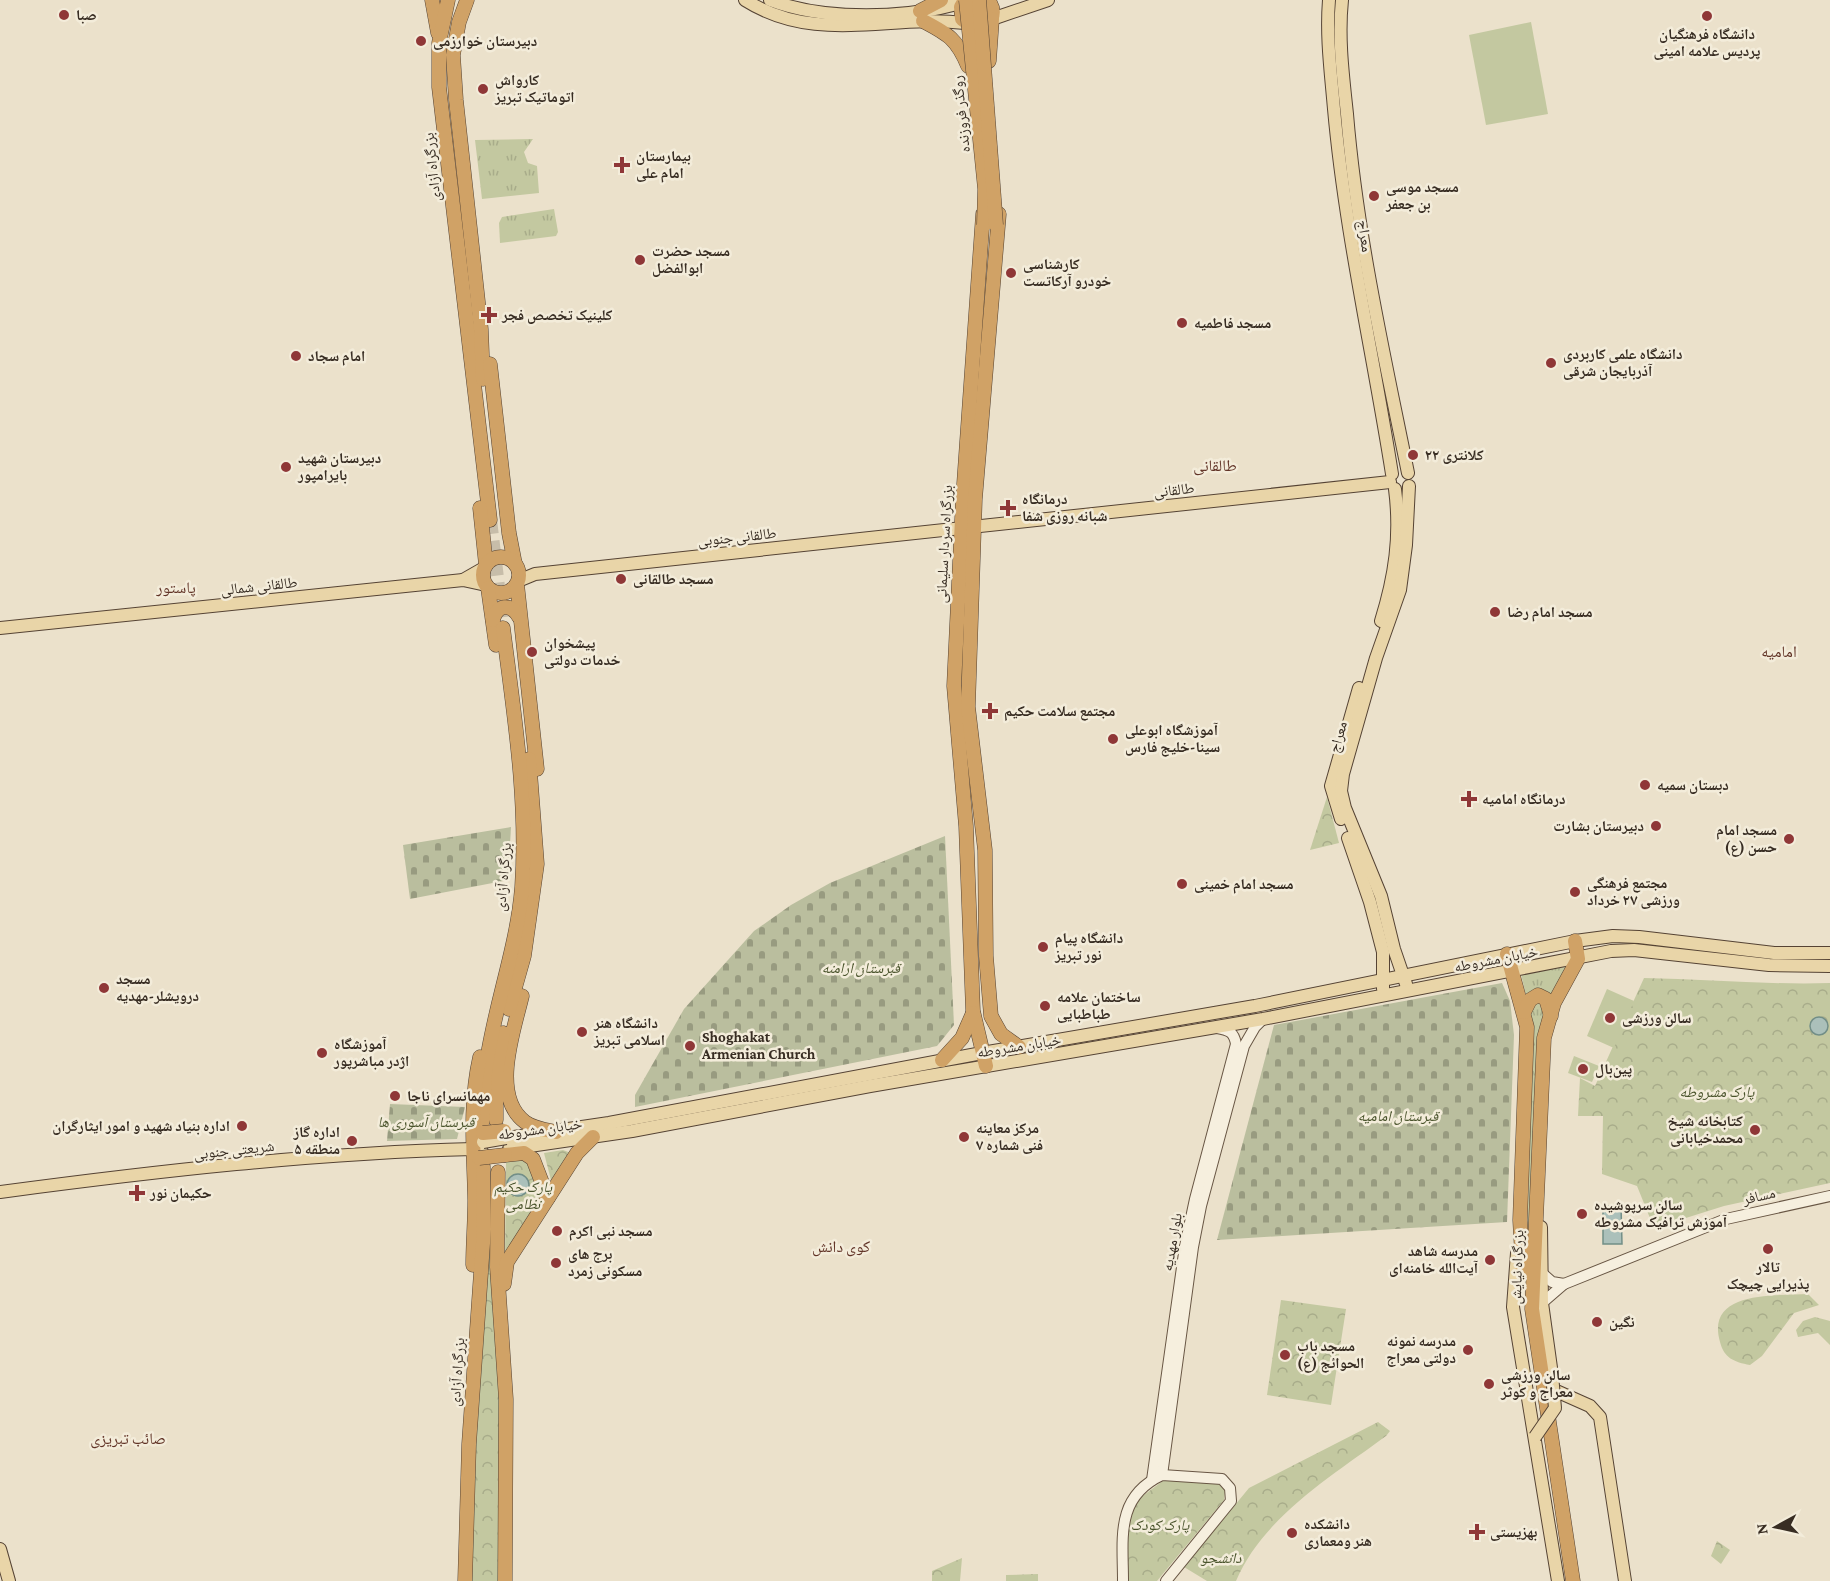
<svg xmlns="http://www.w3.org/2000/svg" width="1830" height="1581" viewBox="0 0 1830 1581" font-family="'Crimson Pro','Noto Naskh Arabic',serif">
  <defs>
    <pattern id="grass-tufts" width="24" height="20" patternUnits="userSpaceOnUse" patternTransform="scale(1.5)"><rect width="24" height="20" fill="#c3c8a0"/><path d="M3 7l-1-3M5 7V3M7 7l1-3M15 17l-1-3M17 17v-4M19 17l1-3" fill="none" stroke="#a8ac8a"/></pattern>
    <pattern id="forest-crowns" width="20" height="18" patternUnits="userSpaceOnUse" patternTransform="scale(1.5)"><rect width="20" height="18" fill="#c3c8a0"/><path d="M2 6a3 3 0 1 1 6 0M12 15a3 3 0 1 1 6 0" fill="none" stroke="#a8ac8a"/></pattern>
    <pattern id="cemetery-stones" width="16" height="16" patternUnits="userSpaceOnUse" patternTransform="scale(1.5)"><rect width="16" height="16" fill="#babe9e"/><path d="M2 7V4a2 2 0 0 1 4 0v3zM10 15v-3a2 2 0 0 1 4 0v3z" fill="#989b80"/></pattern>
  </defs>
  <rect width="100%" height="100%" fill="#ebe1cb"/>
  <g fill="url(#grass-tufts)">
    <polygon points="533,139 524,152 528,163 537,166 539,193 482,199 475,140"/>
    <polygon points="554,209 558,232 556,236 500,243 499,223 502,217"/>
    <polygon points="1567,966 1547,1003 1532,1214 1527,1243 1533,1026 1521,974"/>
  </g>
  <g fill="url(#forest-crowns)">
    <polygon points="1327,797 1339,843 1310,850"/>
    <path d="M1644,978C1706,979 1768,985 1830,983V1183L1724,1206L1654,1228L1637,1186L1602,1174L1603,1116H1578L1580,1078L1595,1086Z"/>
    <polygon points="563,1150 571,1153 552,1184 544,1153"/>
    <polygon points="531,1158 543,1194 505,1257 506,1161"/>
    <polygon points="490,1217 502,1401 500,1581 471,1581 480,1325"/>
    <path d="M1808,1294L1819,1305L1794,1313L1762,1356L1750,1365C1734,1362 1724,1358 1720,1342C1705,1290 1776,1296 1808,1294Z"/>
    <polygon points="1281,1300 1346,1309 1331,1405 1267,1395"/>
    <polygon points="1815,1317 1830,1321 1830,1345 1818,1333 1798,1337 1796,1330 1803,1321"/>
    <path d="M1378,1422L1390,1431L1386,1436C1332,1476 1263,1517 1236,1581H1207L1184,1567L1249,1488Z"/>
    <polygon points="1194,1479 1222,1484 1225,1491 1224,1500 1157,1581 1127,1581 1127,1523 1136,1501 1164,1480"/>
    <polygon points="1717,1541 1730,1550 1721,1564 1711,1556"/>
    <polygon points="962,1558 960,1581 932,1581 932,1571"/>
    <polygon points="1038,1574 1038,1581 1006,1581 1006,1575"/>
  </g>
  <g fill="url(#cemetery-stones)">
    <polygon points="511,827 508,880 410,899 403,845"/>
    <polygon points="945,836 954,1025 937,1046 635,1107 635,1095 684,1009 754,931 791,905 830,883"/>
    <polygon points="1502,983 1510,1001 1514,1035 1507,1222 1217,1240 1274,1025"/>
    <polygon points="390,1104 465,1107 457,1139 387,1141"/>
  </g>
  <g fill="#c3c8a0">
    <polygon points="1531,22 1548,114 1486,125 1469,35"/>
    <polygon points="1607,989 1634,1001 1614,1048 1587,1036"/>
    <polygon points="1574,1056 1599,1066 1592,1082 1568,1073"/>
  </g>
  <g fill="#abc0ba" stroke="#728e87" stroke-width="1.5">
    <circle cx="1819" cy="1026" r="9"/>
    <circle cx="518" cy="1185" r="11"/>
    <polygon points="1603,1206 1621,1206 1622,1244 1603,1244"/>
  </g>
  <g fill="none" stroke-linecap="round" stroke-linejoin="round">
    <polyline stroke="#c7bda9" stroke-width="14" stroke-dasharray="14 7" stroke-linecap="butt" points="490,520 503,628"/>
    <defs>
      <g id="secondary">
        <polyline points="1564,1284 1726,1219 1830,1196"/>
        <polyline points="1542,1303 1564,1284 1552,1282 1543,1274"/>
        <polyline points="1162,1475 1193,1247 1201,1206 1244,1046 1255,1027 1263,1019"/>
        <path d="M1152,1480L1185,1246L1195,1199L1236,1044C1234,1032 1229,1030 1217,1028"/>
        <path d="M1123,1581C1123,1538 1115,1497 1162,1475L1222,1479L1230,1488L1231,1501L1166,1581"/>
      </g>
      <g id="primary">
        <path d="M745,0C816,45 888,14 965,23"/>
        <path d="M770,0C824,21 908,19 963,2"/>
        <path d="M1329,0C1326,37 1331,73 1334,109C1345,232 1373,353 1392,474"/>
        <path d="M1342,0C1338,38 1343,76 1347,114C1357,235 1384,354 1408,473"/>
        <polyline points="992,19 1048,0"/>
        <polyline points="463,580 484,568"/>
        <polyline points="518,581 535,574 1390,482"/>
        <path d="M1381,621C1395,576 1401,536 1395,489"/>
        <polyline points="0,628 463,580 486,585"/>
        <polyline points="1341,819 1331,786 1359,688"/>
        <polyline points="1348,838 1370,902 1383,952 1383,989"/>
        <polyline points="1406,984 1394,949 1381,896 1345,808 1341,791 1343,774 1376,658 1400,590 1406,545 1409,486"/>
        <polyline points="506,1138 609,1123 982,1053 1255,1006 1575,941 1613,936 1639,937 1774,953 1830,953"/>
        <polyline points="509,1149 632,1131 870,1086 1263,1019 1611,951 1634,950 1769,965 1830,966"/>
        <path d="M0,1192C157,1171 315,1153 473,1149L482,1152"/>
        <polyline points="1541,1227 1542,1303 1552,1375"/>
        <polyline points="1517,1253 1513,1307 1558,1581"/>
        <polyline points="1554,1390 1590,1406 1600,1417 1625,1581"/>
        <polyline points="0,1549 9,1581"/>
      </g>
      <g id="highway">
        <polyline points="432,0 438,33"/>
        <polyline points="448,0 439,43 439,87 490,520"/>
        <polyline points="467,0 459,22 453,55 456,100 481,329 483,379"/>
        <path d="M965,0L961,7L962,19L975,28C991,28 998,13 988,0"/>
        <polyline points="920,11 941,0"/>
        <path d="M923,21C948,34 957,39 968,66"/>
        <polyline points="989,61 992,19"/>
        <polyline points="983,214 963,498 954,686 966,826 973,1011 986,1066"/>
        <polyline points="999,214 975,499 968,707 985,850 986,956 991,1016 1001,1034 1019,1047"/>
        <polyline points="490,364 509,533 515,564"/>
        <polyline points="480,508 486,565"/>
        <circle cx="501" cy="575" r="18"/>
        <polyline points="517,584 537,769"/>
        <polyline points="488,588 496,645"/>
        <path d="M493,620C497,604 511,603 519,617"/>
        <polyline points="1507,954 1527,1027 1520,1220 1523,1273"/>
        <path d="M522,996C514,1030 490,1096 525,1122C533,1128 546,1130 556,1132"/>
        <polyline points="509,1009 524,956 537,864 529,759"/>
        <polyline points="1524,1012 1530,1000 1538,995 1546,999 1551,1016"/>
        <polyline points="942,1060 962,1038 973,1013"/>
        <polyline points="496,1120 496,1072 503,1033"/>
        <path d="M482,1124C483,1107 484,1091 485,1074C492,1012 517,950 522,887C528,800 514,714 503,628"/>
        <polyline points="505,1155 524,1153 533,1159 548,1198"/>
        <polyline points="498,1172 497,1267 506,1399 505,1581"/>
        <path d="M473,1265C473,1244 475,1222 475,1200C474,1152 469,1105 480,1057"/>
        <polyline points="504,1284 507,1262 577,1153 593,1137"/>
        <polyline points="465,1581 469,1444 484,1229 483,1166"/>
        <polyline points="1573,1581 1532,1309 1544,1038 1554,1003 1578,959 1575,941"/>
      </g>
    </defs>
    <use href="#secondary" stroke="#685644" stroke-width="12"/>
    <use href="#primary" stroke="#554334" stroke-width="14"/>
    <use href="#highway" stroke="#554334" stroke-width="15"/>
    <use href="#secondary" stroke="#f6efde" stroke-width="10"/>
    <use href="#primary" stroke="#e9d5a8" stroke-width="12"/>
    <use href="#highway" stroke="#d0a266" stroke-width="14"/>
    <defs>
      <g id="primary-bridge">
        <polyline points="483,1142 506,1138"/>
        <polyline points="1535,1437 1555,1408 1552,1375"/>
      </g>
      <g id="highway-bridge">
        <polyline points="966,0 985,189 984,225"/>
        <polyline points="979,0 996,225"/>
        <polyline points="483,1133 504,1131"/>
        <polyline points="479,1158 505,1155"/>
      </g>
    </defs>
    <use href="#primary-bridge" stroke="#554334" stroke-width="14" stroke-linecap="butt"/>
    <use href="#highway-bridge" stroke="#554334" stroke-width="15" stroke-linecap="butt"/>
    <use href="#primary-bridge" stroke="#e9d5a8" stroke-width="12"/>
    <use href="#highway-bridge" stroke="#d0a266" stroke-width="14"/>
  </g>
  <g fill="#8f3737" stroke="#f3ecda" stroke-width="2">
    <circle cx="64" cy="15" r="6"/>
    <circle cx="1707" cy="16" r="6"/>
    <circle cx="421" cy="41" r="6"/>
    <circle cx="483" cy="89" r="6"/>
    <path d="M619 156h6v6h6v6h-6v6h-6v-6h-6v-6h6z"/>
    <circle cx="1374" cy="196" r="6"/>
    <circle cx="640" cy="260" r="6"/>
    <circle cx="1011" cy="273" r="6"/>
    <path d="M486 306h6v6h6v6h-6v6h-6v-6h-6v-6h6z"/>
    <circle cx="1182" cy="323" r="6"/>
    <circle cx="296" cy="356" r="6"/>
    <circle cx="1551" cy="363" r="6"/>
    <circle cx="1413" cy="455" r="6"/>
    <circle cx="286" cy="467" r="6"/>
    <path d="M1005 499h6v6h6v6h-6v6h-6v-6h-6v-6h6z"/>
    <circle cx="621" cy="579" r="6"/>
    <circle cx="1495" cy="612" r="6"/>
    <circle cx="532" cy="652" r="6"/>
    <path d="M987 702h6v6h6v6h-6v6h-6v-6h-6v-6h6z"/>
    <circle cx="1113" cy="739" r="6"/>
    <circle cx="1645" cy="785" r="6"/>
    <path d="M1466 790h6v6h6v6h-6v6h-6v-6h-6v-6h6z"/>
    <circle cx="1656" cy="826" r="6"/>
    <circle cx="1789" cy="839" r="6"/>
    <circle cx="1182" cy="884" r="6"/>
    <circle cx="1575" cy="892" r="6"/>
    <circle cx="1043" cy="947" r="6"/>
    <circle cx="104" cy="988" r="6"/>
    <circle cx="1045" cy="1006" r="6"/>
    <circle cx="1610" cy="1018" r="6"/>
    <circle cx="582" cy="1032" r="6"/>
    <circle cx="690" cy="1046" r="6"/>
    <circle cx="322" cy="1053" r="6"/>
    <circle cx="1583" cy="1069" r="6"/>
    <circle cx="395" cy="1096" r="6"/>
    <circle cx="242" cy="1126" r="6"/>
    <circle cx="1755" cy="1130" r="6"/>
    <circle cx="964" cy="1137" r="6"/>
    <circle cx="352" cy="1141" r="6"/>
    <path d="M134 1184h6v6h6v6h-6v6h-6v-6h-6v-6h6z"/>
    <circle cx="1582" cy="1214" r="6"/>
    <circle cx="557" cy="1231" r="6"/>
    <circle cx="1768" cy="1249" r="6"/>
    <circle cx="1490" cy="1260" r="6"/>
    <circle cx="556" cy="1263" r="6"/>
    <circle cx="1597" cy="1322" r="6"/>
    <circle cx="1468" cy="1350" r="6"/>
    <circle cx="1285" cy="1355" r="6"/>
    <circle cx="1489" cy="1384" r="6"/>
    <path d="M1474 1523h6v6h6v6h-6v6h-6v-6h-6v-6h6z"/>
    <circle cx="1292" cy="1533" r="6"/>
  </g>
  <g text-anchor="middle" stroke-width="5" stroke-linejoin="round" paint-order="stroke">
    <g font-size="15" font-weight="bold" fill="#382d23" stroke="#f3ecda" text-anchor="start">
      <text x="76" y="20">صبا</text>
      <text x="1707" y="39" text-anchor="middle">دانشگاه فرهنگیان<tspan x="1707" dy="17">پردیس علامه امینی</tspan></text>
      <text x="433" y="46">دبیرستان خوارزمی</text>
      <text x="495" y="85">کارواش<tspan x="495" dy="17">اتوماتیک تبریز</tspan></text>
      <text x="636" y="161">بیمارستان<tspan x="636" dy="17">امام علی</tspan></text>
      <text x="1386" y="192">مسجد موسی<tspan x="1386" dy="17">بن جعفر</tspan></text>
      <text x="652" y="256">مسجد حضرت<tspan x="652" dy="17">ابوالفضل</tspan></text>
      <text x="1023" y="269">کارشناسی<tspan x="1023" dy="17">خودرو آرکاتست</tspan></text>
      <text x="502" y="320">کلینیک تخصص فجر</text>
      <text x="1194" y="328">مسجد فاطمیه</text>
      <text x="1563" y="359">دانشگاه علمی کاربردی<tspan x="1563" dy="17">آذربایجان شرقی</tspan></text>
      <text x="308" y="361">امام سجاد</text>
      <text x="1425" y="460">کلانتری ٢٢</text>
      <text x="298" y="463">دبیرستان شهید<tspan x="298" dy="17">بایرامپور</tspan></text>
      <text x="1022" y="504">درمانگاه<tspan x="1022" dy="17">شبانه روزی شفا</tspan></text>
      <text x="633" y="584">مسجد طالقانی</text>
      <text x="1507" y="617">مسجد امام رضا</text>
      <text x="544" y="648">پیشخوان<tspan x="544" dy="17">خدمات دولتی</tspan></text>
      <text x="1004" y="716">مجتمع سلامت حکیم</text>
      <text x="1125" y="735">آموزشگاه ابوعلی<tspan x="1125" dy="17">سینا-خلیج فارس</tspan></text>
      <text x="1657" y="790">دبستان سمیه</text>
      <text x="1482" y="804">درمانگاه امامیه</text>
      <text x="1644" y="831" text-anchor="end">دبیرستان بشارت</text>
      <text x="1777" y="835" text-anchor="end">مسجد امام<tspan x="1777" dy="17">حسن (ع)</tspan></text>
      <text x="1587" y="888">مجتمع فرهنگی<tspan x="1587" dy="17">ورزشی ۲۷ خرداد</tspan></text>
      <text x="1194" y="889">مسجد امام خمینی</text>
      <text x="1055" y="943">دانشگاه پیام<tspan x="1055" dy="17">نور تبریز</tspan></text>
      <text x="116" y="984">مسجد<tspan x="116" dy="17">درویشلر-مهدیه</tspan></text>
      <text x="1057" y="1002">ساختمان علامه<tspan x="1057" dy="17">طباطبایی</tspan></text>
      <text x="1622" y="1023">سالن ورزشی</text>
      <text x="594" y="1028">دانشگاه هنر<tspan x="594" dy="17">اسلامی تبریز</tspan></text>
      <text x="702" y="1042">Shoghakat<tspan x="702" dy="17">Armenian Church</tspan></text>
      <text x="334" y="1049">آموزشگاه<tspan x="334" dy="17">اژدر مباشرپور</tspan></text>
      <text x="1595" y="1074">پین‌بال</text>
      <text x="407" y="1101">مهمانسرای ناجا</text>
      <text x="1743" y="1126" text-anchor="end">کتابخانه شیخ<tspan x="1743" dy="17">محمدخیابانی</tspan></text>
      <text x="230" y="1131" text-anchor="end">اداره بنیاد شهید و امور ایثارگران</text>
      <text x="976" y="1133">مرکز معاینه<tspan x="976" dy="17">فنی شماره ۷</tspan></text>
      <text x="340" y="1137" text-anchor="end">اداره گاز<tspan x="340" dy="17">منطقه ۵</tspan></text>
      <text x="150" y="1198">حکیمان نور</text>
      <text x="1594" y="1210">سالن سرپوشیده<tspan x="1594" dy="17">آموزش ترافیک مشروطه</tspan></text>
      <text x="569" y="1236">مسجد نبی اکرم</text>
      <text x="1478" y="1256" text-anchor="end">مدرسه شاهد<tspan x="1478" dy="17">آیت‌الله خامنه‌ای</tspan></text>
      <text x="568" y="1259">برج های<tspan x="568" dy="17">مسکونی زمرد</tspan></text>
      <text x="1768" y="1272" text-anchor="middle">تالار<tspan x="1768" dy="17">پذیرایی چیچک</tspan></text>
      <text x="1609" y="1327">نگین</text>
      <text x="1456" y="1346" text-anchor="end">مدرسه نمونه<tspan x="1456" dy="17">دولتی معراج</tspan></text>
      <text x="1297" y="1351">مسجد باب<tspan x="1297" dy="17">الحوائج (ع)</tspan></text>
      <text x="1501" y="1380">سالن ورزشی<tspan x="1501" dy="17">معراج و کوثر</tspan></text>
      <text x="1304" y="1529">دانشکده<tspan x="1304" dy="17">هنر ومعماری</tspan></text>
      <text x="1490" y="1537">بهزیستی</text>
    </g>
    <g font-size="15" fill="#382d23" stroke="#f3ecda">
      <text transform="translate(961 114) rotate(-96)" y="5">روگذر فروزنده</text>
      <text transform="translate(432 167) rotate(-96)" y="5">بزرگراه آزادی</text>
      <text transform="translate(1365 236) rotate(82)" y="5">معراج</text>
      <text transform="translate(1174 490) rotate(-6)" y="5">طالقانی</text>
      <text transform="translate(737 537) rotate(-6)" y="5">طالقانی جنوبی</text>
      <text transform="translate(944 544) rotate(-87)" y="5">بزرگراه سردار سلیمانی</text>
      <text transform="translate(259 586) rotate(-6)" y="5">طالقانی شمالی</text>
      <text transform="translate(1338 737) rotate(-74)" y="5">معراج</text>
      <text transform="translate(503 877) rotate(-85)" y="5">بزرگراه آزادی</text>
      <text transform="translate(1496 959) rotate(-11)" y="5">خیابان مشروطه</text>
      <text transform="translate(1019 1046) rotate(-9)" y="5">خیابان مشروطه</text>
      <text transform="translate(540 1129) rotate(-8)" y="5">خیابان مشروطه</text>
      <text transform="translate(234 1150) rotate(-6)" y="5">شریعتی جنوبی</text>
      <text transform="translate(1759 1196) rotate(-13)" y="5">مسافر</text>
      <text transform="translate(1172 1242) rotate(-80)" y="5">بلوار مهدیه</text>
      <text transform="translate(1517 1267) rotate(-88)" y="5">بزرگراه نیایش</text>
      <text transform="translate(457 1372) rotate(-86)" y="5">بزرگراه آزادی</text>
    </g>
    <g font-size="15" font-style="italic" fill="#49532b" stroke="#f3ecda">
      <text x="861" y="973">قبرستان ارامنه</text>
      <text x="1717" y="1097">پارک مشروطه</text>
      <text x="1398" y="1121">قبرستان امامیه</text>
      <text x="426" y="1127">قبرستان آسوری ها</text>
      <text x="523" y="1192">پارک حکیم<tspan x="523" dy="17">نظامی</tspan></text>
      <text x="1160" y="1530">پارک کودک</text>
      <text x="1221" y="1563">دانشجو</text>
    </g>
    <g font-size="16" fill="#613326" stroke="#f3ecda">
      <text x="1215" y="471">طالقانی</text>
      <text x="176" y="593">پاستور</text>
      <text x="1779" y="657">امامیه</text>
      <text x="841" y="1252">کوی دانش</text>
      <text x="128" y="1444">صائب تبریزی</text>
    </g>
  </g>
  <g transform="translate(1776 1527) rotate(262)" stroke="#f3ecda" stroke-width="4.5" paint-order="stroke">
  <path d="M0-4.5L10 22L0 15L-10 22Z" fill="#382d23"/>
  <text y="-9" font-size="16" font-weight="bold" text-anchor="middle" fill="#382d23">N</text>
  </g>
</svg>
